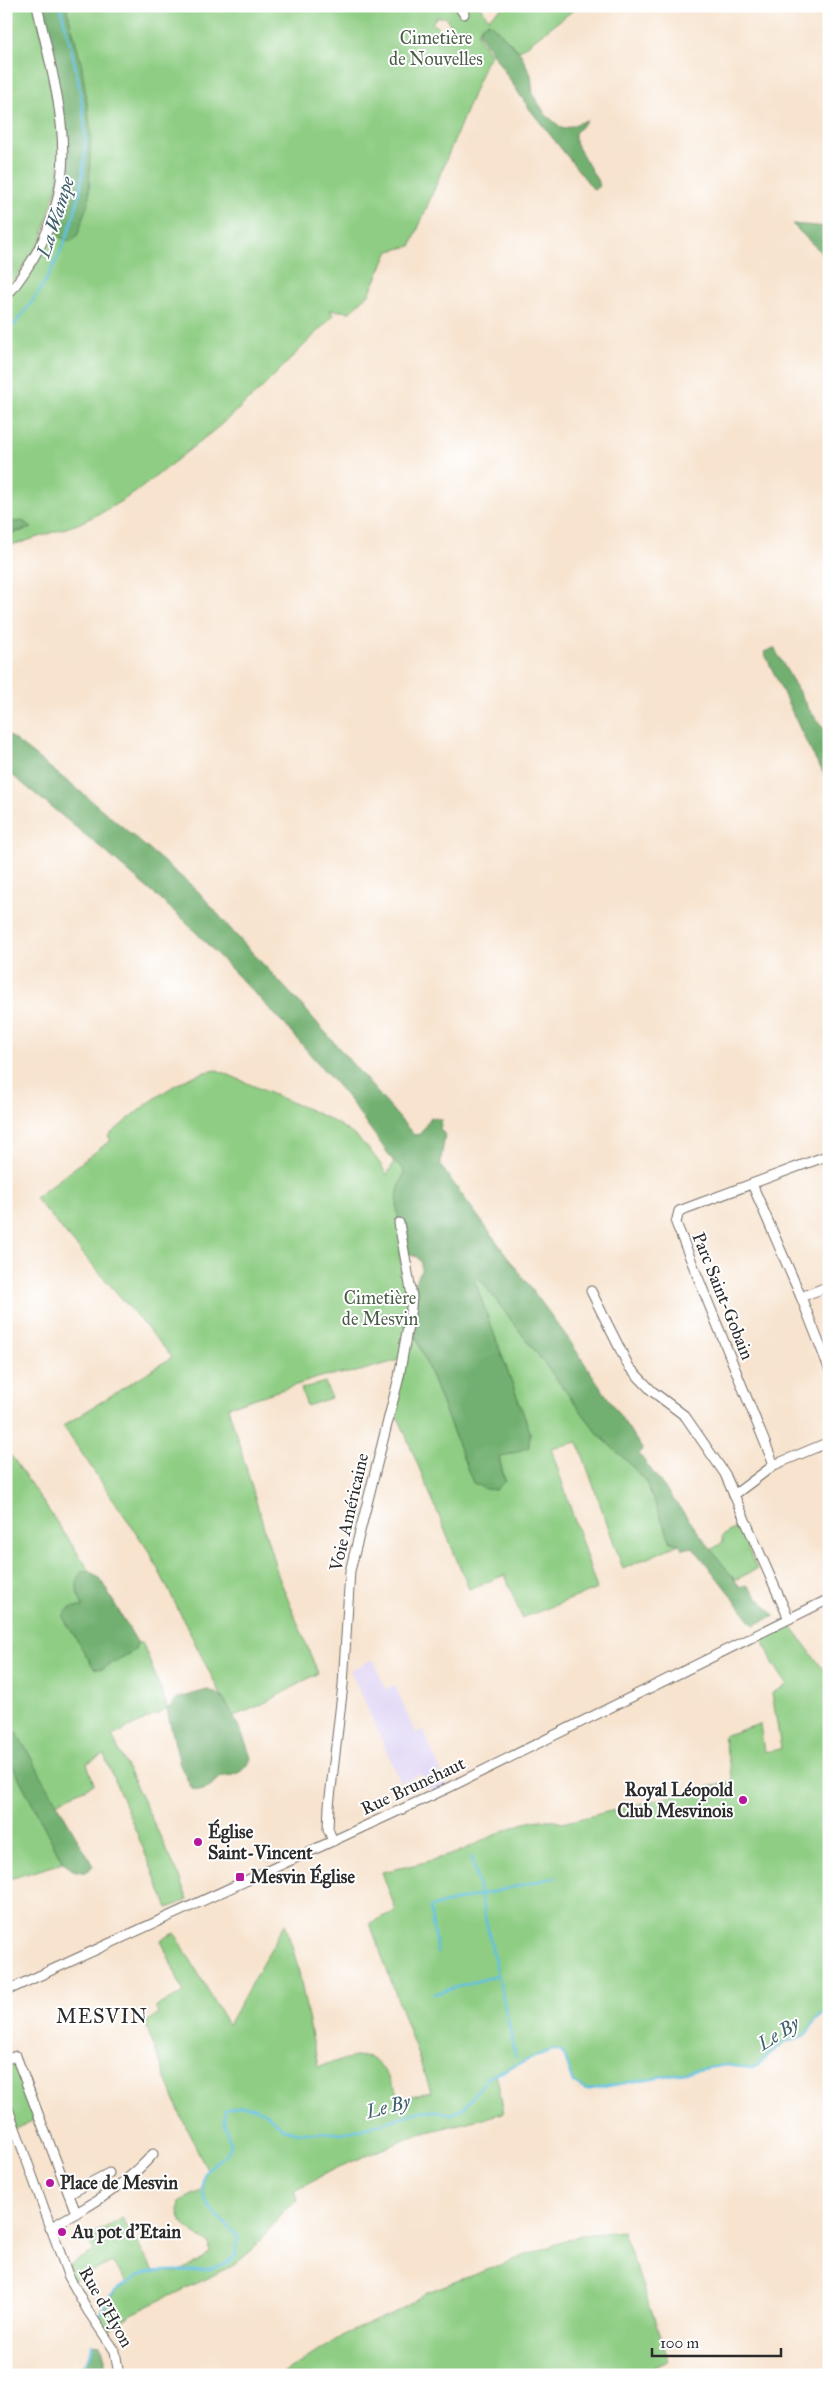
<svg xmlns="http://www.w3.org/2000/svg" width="835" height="2381" viewBox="0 0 835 2381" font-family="'IM FELL Great Primer',serif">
  <rect width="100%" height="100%" fill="#fff"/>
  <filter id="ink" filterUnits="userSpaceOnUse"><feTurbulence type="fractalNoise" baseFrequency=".02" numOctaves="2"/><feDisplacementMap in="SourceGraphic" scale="10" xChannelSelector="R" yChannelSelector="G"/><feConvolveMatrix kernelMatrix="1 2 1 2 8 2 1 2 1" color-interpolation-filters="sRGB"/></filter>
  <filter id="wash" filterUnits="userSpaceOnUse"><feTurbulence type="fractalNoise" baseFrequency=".0096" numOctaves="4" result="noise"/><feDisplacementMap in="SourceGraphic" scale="20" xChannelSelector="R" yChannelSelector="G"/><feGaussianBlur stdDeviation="1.12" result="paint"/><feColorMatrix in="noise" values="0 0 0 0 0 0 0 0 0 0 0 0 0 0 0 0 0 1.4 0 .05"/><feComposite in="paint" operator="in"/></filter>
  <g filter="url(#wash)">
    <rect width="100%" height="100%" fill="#f7e3ce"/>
    <polygon fill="#dfd5f5" points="373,1659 385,1689 395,1685 415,1733 423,1730 448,1788 432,1795 421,1774 401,1783 350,1670"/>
    <g fill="#8ecd83" stroke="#5c7c57" fill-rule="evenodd">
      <polygon points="6,6 34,6 47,60 59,137 59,178 41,241 6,292"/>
      <path d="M66,6H480L488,18L505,6H579L519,51L489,22L479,29V33H477L491,56L486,62L411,246L389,251L369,294L350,312L330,310L334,315L260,390L217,428L136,492L103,512L78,524L20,543L6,545V534L23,531V521L6,523V297L49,230L56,235L91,131L81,62ZM436,17H445L453,28L450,34L432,24Z"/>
      <path d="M217,1070C239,1079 260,1089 281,1098C327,1117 361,1129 387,1175L394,1162L403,1169L405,1175V1253H399L403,1271L398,1273L404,1277L408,1288L404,1326L409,1319L473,1483L505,1481L499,1458L529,1447L530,1432L475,1282L479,1278L600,1436L629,1463L646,1482L671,1542L679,1544L623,1569L578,1442L551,1448L597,1589L522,1618L505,1575L469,1589L399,1419L389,1417L403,1359L356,1372L324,1376L228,1407L278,1575L318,1673L261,1705L232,1717L150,1553L63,1426L172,1357L35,1198L111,1140L108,1136C136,1113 180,1073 217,1070Z"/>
      <polygon points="325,1382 331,1398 307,1406 301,1389"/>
      <polygon points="6,1453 13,1458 90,1571 82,1571 77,1593 84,1608 63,1617 94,1668 102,1669 135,1650 137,1642 143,1644 168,1709 112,1736 182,1882 181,1883 188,1900 168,1908 104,1755 87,1763 94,1784 56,1803 17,1733 6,1733"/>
      <polygon points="738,1526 757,1569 735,1580 711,1550 723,1542 722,1536"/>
      <path d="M786,1620L829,1677V2012C807,2017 815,2042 784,2041L764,2060L751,2068L725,2065L586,2090L574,2083L564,2055L560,2051L550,2050L514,2067L496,2072L504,2113L419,2134L339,2167L294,2190L297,2200L285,2210L251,2251L234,2265L132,2314L104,2334L94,2320C109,2309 108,2293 127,2284L112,2262L71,2282L65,2268L94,2251L87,2238L122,2218L154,2271L177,2272L200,2261L210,2252L209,2243C192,2232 175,2225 180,2201L201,2191L204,2173L207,2170L179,2112L145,2023L159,2014L156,2006L184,1993L161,1940L175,1933L228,2025L285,1923L297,1963L318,2066C377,2052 369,2046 401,2098L431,2092L370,1923L396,1911L382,1872C405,1867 428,1862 450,1855C482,1845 529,1809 562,1823L733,1781L723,1736L760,1724L764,1752L781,1749L772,1693L787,1685L773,1663L760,1633H776Z"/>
      <polygon points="6,1753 63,1863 6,1880"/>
      <polygon points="16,2056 39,2118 15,2129 6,2103 6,2059"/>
      <polygon points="623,2231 669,2361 632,2375 550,2375 548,2370 538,2375 281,2375 345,2334 400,2310 427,2292 581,2235"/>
    </g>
    <g fill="#72b071" stroke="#4e6e4e">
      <polygon points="37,6 66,6 81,62 91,131 89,199 78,234 72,241 65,240 49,230 64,159"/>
      <polygon points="489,22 521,54 531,75 533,95 546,115 563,129 587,120 575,133 575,142 600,185 594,190 528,107 479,33 482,26"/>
      <polygon points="792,224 829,227 829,260"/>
      <polygon points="23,521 32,528 6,534 6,523"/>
      <polygon points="774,648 808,708 829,736 829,783 808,746 764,652"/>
      <path d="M6,733L86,796L198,891L234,933L306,1010L414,1135L420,1134L431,1117L442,1120L440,1129L445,1135L440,1165L567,1337L643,1450L639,1454L740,1587L747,1585L775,1616L754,1625L693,1547L683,1549L679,1544L671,1542L646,1482L629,1463L600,1436L479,1278L475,1282L530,1432L529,1447L499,1458L505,1481L496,1490L485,1489L473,1483L409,1319L414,1286L421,1270V1262L417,1257L405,1253C399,1227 391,1198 404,1174L403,1169L394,1162L351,1102L286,1026L184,920L100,847L6,770Z"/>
      <path d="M82,1571H90L100,1579L137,1642L135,1650L102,1669L94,1668L63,1617C68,1606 73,1607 83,1607C78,1593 73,1585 82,1571Z"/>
      <path d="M207,1690C212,1691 217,1693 221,1697C230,1706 249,1747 251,1759C246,1766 242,1773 233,1775C230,1776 225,1775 222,1777C207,1784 212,1794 192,1789L180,1765L167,1710L176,1699Z"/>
      <polygon points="11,1732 17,1733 93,1866 86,1873 73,1870 63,1863 6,1753 6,1733"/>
      <path d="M92,2344L100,2345C106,2355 108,2366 99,2375H51C72,2371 92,2370 92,2344Z"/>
    </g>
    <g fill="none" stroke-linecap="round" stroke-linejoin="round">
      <g stroke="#63c0e1" stroke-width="2.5">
        <path d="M6,334C55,281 86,209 85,137C84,93 71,48 60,6"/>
        <polyline points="472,1857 516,2057"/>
        <polyline points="437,1953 430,1907 556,1877"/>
        <polyline points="434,1994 498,1975"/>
        <path d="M99,2317C104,2303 113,2290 125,2285C132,2282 136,2275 145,2273C176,2266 211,2280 236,2255L238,2237C225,2220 198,2207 203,2182C203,2178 204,2174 206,2171C214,2162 225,2157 231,2147L225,2124V2110L241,2106L252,2107L266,2113L282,2128L290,2131L302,2133H339L363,2129L421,2111L432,2110L451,2114L464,2108L488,2077L551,2050L560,2051L564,2055L574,2083L586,2090L725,2065L751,2068L764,2060L785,2041C815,2042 807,2017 829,2012"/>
        <path d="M51,2375C72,2371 92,2370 92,2344"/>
      </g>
    </g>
  </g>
  <g filter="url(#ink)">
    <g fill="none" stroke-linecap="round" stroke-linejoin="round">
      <defs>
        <g id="minor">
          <polyline points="459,6 464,14"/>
          <path d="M6,297C89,195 64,122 37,6"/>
          <polyline points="752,1184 801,1297 829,1368"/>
          <polyline points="591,1291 629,1367 652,1391 685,1416 725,1474 734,1495"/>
          <polyline points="801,1297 829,1286"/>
          <polyline points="774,1465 676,1223 679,1211 829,1155"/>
          <polyline points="789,1619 734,1495 774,1465 829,1442"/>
          <polyline points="333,1841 328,1829 329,1806 343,1685 350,1571 399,1377 411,1308 412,1296 399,1223"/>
          <polyline points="6,1991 448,1788 829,1599"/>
          <polyline points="6,2059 16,2056 76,2213 50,2228"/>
          <polyline points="6,2103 68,2275 88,2311 115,2351 119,2375"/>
          <polyline points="69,2194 109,2173"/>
          <path d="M76,2213C105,2197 131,2179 153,2154"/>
        </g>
      </defs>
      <use href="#minor" stroke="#726b64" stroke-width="11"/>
      <use href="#minor" stroke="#fff" stroke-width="9"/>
    </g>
  </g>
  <g fill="#b5179e" stroke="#fff" stroke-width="2">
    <circle cx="743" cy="1800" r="5"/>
    <circle cx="198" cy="1842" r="5"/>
    <rect x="235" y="1872" width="10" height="10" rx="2.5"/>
    <circle cx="50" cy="2183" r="5"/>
    <circle cx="62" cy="2232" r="5"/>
  </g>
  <g text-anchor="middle" stroke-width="4" stroke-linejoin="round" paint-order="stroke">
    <g font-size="18" fill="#495c45" stroke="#fff">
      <text x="436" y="44">Cimetière<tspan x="436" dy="21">de Nouvelles</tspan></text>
      <text x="380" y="1304">Cimetière<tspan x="380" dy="21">de Mesvin</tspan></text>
    </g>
    <g font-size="18" fill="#2b2b2b" stroke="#fff">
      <text transform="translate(723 1296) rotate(68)" y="6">Parc Saint-Gobain</text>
      <text transform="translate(349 1512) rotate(-77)" y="6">Voie Américaine</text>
      <text transform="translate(413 1786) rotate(-25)" y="6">Rue Brunehaut</text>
      <text transform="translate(106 2307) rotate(60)" y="6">Rue d'Hyon</text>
    </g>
    <g font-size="18" font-weight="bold" fill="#2b2b2b" stroke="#fff" text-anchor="start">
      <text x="733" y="1796" text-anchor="end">Royal Léopold<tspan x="733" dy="21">Club Mesvinois</tspan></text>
      <text x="208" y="1838">Église<tspan x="208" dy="21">Saint-Vincent</tspan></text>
      <text x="250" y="1883">Mesvin Église</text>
      <text x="60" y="2189">Place de Mesvin</text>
      <text x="72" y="2238">Au pot d'Etain</text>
    </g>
    <g font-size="19" font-style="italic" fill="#3f5f6b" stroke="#fff">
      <text transform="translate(55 217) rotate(-72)" y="7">La Wampe</text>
      <text transform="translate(778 2033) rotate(-33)" y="7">Le By</text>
      <text transform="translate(388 2106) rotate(-15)" y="7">Le By</text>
    </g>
    <g font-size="20" letter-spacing="1" fill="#2b2b2b" stroke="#fff">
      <text x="102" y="2023">MESVIN</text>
    </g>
  </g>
  <rect width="835" height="2381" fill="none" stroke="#fff" stroke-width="25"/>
  <path d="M652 2348v8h129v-8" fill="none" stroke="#2b2b2b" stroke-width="2.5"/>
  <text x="660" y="2348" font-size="15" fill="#2b2b2b" stroke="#ffffff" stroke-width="4" paint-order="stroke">100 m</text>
</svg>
